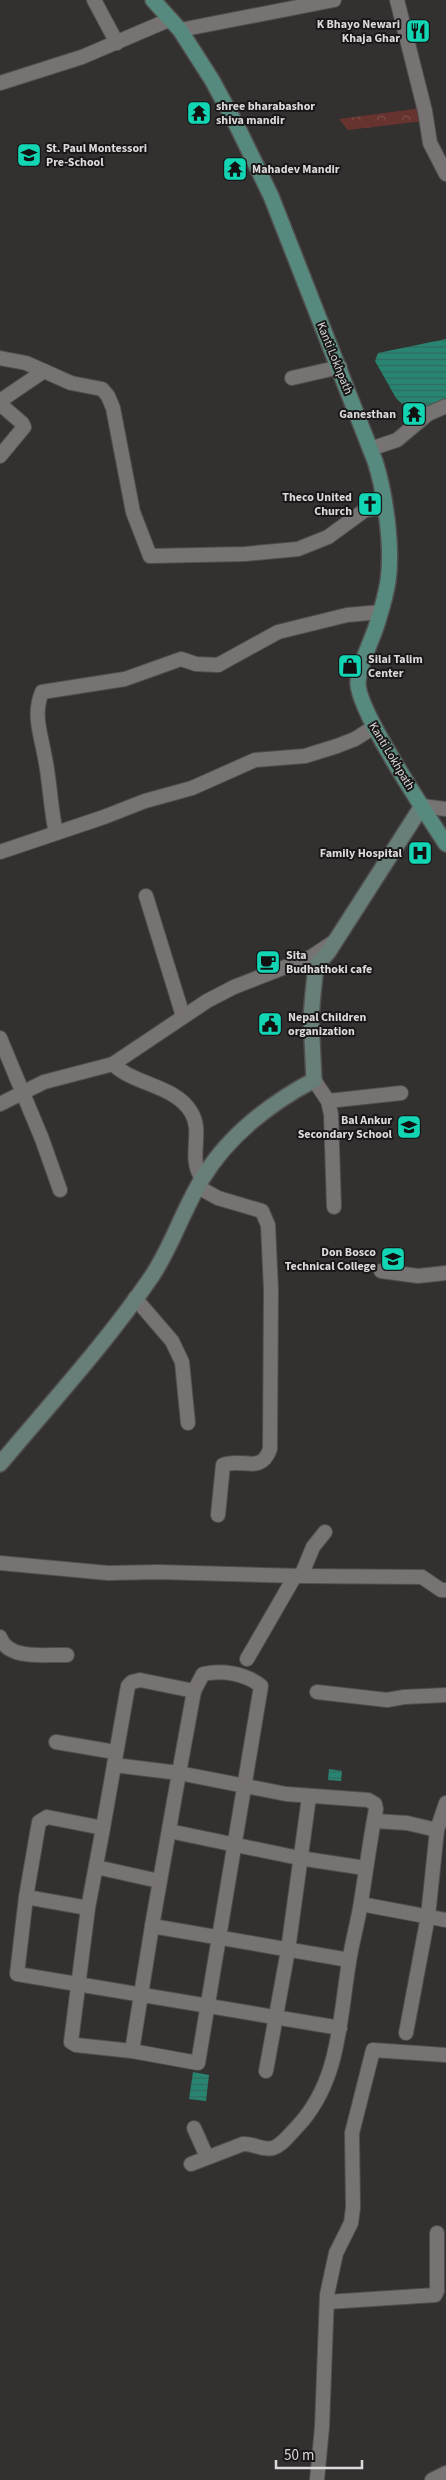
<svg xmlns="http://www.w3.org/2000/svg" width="446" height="2480" viewBox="0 0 446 2480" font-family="'Source Sans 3',sans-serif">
  <defs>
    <pattern id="forest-crowns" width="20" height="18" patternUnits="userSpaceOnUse" patternTransform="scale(1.25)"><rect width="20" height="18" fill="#66332e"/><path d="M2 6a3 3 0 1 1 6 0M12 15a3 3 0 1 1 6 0" fill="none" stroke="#7b504c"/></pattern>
    <pattern id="water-rules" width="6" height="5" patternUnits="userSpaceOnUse" patternTransform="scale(1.25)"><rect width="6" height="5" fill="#288571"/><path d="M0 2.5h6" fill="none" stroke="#326a5e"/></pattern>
  </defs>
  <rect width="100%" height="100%" fill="#333030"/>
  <polygon fill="url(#forest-crowns)" points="422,108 424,121 348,130 339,119"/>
  <g fill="url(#water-rules)">
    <polygon points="446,339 446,400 427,406 402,404 396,398 375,361 378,353"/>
    <polygon points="329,1769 342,1771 341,1781 328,1780"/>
    <polygon points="193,2072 209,2075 206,2101 189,2099"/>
  </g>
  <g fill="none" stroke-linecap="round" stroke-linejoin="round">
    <defs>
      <g id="street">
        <polyline points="94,0 117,43"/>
        <polyline points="397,0 425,111 430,143 446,174"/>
        <polyline points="180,30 334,0"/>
        <polyline points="0,83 82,57 171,19"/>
        <polyline points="0,358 26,363 71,383 102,389 108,396 113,408 133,512 150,556 245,554 298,549 328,537 365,510 385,507"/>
        <polyline points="292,378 340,367"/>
        <polyline points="0,401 44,371"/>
        <polyline points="0,404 22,423 24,427 0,456"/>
        <polyline points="370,449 397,440 428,414 446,406"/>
        <polyline points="422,806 446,809"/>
        <path d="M56,833C50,806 50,779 44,753C40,731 33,714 42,692L125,679L181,659L196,664L218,665L278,632L347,615L381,612"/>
        <polyline points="0,852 104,817 145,801 192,788 255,760 305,756 337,746 355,739 374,727"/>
        <polyline points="146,896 183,1016"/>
        <polyline points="0,1038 42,1139 60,1190"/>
        <polyline points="113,1064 207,1001 234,987 311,957 332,943"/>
        <polyline points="314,1080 328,1101 331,1114 334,1207"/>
        <polyline points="328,1101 401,1093"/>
        <path d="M0,1104L44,1082L113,1064C134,1085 175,1085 191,1112C204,1132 187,1158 202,1178"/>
        <path d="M198,1187L218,1198L262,1211L268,1225L271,1290L270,1449C261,1475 242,1457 223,1465L218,1515"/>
        <polyline points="381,1271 418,1276 446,1273"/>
        <polyline points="135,1298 172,1341 182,1362 188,1423"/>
        <polyline points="0,1563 108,1573 158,1572 301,1576 313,1547 325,1532"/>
        <polyline points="301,1576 422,1577 441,1590 446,1590"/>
        <path d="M0,1637C8,1661 47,1654 67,1655"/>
        <polyline points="247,1659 295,1576"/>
        <polyline points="317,1692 387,1700 404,1697 446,1695"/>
        <polyline points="56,1742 115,1752"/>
        <polyline points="114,1765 179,1773 152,1926"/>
        <polyline points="374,1821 407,1823 437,1830"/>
        <path d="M103,1828L88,1908L71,2042L76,2045L132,2051L198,2063L261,1686C245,1673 222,1670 203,1674L194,1691"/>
        <polyline points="169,1831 299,1858 365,1868"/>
        <polyline points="96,1867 159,1881"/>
        <polyline points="26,1897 88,1908"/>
        <polyline points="361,1904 446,1920"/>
        <polyline points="406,2033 428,1916 437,1830 446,1803"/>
        <polyline points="132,2051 152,1926 349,1960"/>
        <polyline points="266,2071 288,1950 309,1797"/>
        <polyline points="194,2128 207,2157"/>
        <path d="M191,2164L243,2144C253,2143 263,2151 273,2148C282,2145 289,2135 296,2128C340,2082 339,2022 349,1962C352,1942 358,1922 361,1902C366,1871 370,1840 376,1809L375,1804L368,1800L286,1794L179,1773L194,1691L140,1680L132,1682L128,1686L103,1828L47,1817L39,1822L26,1897L17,1974L340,2028"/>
        <polyline points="327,2302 435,2295 437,2291 437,2233"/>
        <polyline points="317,2480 322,2427 327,2295 336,2253 351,2223 353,2208 352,2133 373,2050 446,2055"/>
        <polyline points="432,2480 446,2473"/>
      </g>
      <path id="secondary" d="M0,1464C51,1403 107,1342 152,1276C172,1246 183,1210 202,1179C228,1136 271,1103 314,1080L311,1017L313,994L316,966L329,951L422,806"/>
      <path id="primary" d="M153,0L180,30L212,80L238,128L271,196L375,461C385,492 393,547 388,581C386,594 382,608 378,621C373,639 359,664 358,682C356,709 428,816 446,844"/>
    </defs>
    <use href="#street" stroke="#514e4e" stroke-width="16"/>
    <use href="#secondary" stroke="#514e4e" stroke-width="18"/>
    <use href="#primary" stroke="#514e4e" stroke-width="18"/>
    <use href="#street" stroke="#777372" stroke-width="14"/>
    <use href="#secondary" stroke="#677f78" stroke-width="15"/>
    <use href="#primary" stroke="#578a7e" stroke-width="15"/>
  </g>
  <defs>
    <symbol id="restaurant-square" viewBox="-11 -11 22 22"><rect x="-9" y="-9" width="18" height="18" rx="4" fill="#12d5b4" stroke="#1a1818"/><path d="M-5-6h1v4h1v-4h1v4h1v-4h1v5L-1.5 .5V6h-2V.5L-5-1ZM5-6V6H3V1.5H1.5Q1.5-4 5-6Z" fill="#111"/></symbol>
    <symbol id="temple-square" viewBox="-11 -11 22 22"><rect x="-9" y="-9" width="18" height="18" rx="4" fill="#12d5b4" stroke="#1a1818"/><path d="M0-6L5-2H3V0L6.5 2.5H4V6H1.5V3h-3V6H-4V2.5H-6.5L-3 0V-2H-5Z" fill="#111"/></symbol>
    <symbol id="school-square" viewBox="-11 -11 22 22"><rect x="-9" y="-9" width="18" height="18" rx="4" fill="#12d5b4" stroke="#1a1818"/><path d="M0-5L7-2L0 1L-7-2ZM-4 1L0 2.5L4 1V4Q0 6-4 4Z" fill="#111"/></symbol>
    <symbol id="church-square" viewBox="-11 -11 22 22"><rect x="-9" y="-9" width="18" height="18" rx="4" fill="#12d5b4" stroke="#1a1818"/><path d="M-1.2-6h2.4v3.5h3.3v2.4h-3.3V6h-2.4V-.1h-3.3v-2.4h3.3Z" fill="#111"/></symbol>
    <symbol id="shop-square" viewBox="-11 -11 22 22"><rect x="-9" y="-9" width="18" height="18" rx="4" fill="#12d5b4" stroke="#1a1818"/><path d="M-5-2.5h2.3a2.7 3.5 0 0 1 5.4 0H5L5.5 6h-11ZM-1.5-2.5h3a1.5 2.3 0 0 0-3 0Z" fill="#111"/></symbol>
    <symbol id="hospital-square" viewBox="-11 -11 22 22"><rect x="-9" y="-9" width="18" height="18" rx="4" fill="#12d5b4" stroke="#1a1818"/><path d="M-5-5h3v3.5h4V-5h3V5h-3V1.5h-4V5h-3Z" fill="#111"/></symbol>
    <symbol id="cafe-square" viewBox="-11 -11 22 22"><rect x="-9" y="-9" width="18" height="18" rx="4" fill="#12d5b4" stroke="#1a1818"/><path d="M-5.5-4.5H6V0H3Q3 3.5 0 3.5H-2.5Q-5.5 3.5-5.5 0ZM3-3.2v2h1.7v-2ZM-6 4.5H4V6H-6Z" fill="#111"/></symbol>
    <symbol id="civic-square" viewBox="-11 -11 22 22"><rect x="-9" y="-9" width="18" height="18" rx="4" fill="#12d5b4" stroke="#1a1818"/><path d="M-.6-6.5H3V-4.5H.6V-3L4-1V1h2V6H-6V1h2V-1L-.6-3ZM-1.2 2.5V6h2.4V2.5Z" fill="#111"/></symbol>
  </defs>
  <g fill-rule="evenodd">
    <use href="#restaurant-square" x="404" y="17" width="28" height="28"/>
    <use href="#temple-square" x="185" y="99" width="28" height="28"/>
    <use href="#school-square" x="15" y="141" width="28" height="28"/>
    <use href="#temple-square" x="221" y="155" width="28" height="28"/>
    <use href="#temple-square" x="400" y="400" width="28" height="28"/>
    <use href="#church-square" x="356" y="490" width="28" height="28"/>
    <use href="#shop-square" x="336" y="652" width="28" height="28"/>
    <use href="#hospital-square" x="406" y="839" width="28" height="28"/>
    <use href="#cafe-square" x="254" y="948" width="28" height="28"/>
    <use href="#civic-square" x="256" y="1010" width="28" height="28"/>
    <use href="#school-square" x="395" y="1113" width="28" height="28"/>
    <use href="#school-square" x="379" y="1245" width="28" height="28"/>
  </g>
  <g text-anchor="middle" stroke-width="4" stroke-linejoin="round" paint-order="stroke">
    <g font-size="12" font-weight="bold" fill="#dcdada" stroke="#1a1818" text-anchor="end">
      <text x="400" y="28">K Bhayo Newari<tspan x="400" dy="14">Khaja Ghar</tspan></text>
      <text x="216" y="110" text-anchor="start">shree bharabashor<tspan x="216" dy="14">shiva mandir</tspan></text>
      <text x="46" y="152" text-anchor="start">St. Paul Montessori<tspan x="46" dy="14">Pre-School</tspan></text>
      <text x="252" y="173" text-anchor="start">Mahadev Mandir</text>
      <text x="396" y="418">Ganesthan</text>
      <text x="352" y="501">Theco United<tspan x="352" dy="14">Church</tspan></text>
      <text x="368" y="663" text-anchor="start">Silai Talim<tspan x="368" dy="14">Center</tspan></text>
      <text x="402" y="857">Family Hospital</text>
      <text x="286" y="959" text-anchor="start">Sita<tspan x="286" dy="14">Budhathoki cafe</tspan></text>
      <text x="288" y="1021" text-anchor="start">Nepal Children<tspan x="288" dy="14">organization</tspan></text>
      <text x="392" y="1124">Bal Ankur<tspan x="392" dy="14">Secondary School</tspan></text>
      <text x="376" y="1256">Don Bosco<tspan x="376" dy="14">Technical College</tspan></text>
    </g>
    <g font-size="12" fill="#dcdada" stroke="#1a1818">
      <text transform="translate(335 358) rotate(68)" y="4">Kanti Lokhpath</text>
      <text transform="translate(392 756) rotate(59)" y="4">Kanti Lokhpath</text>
    </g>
  </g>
  <path d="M276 2460v8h86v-8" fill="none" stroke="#dcdada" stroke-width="2.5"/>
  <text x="284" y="2460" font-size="15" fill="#dcdada" stroke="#1a1818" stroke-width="4" paint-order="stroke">50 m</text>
</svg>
